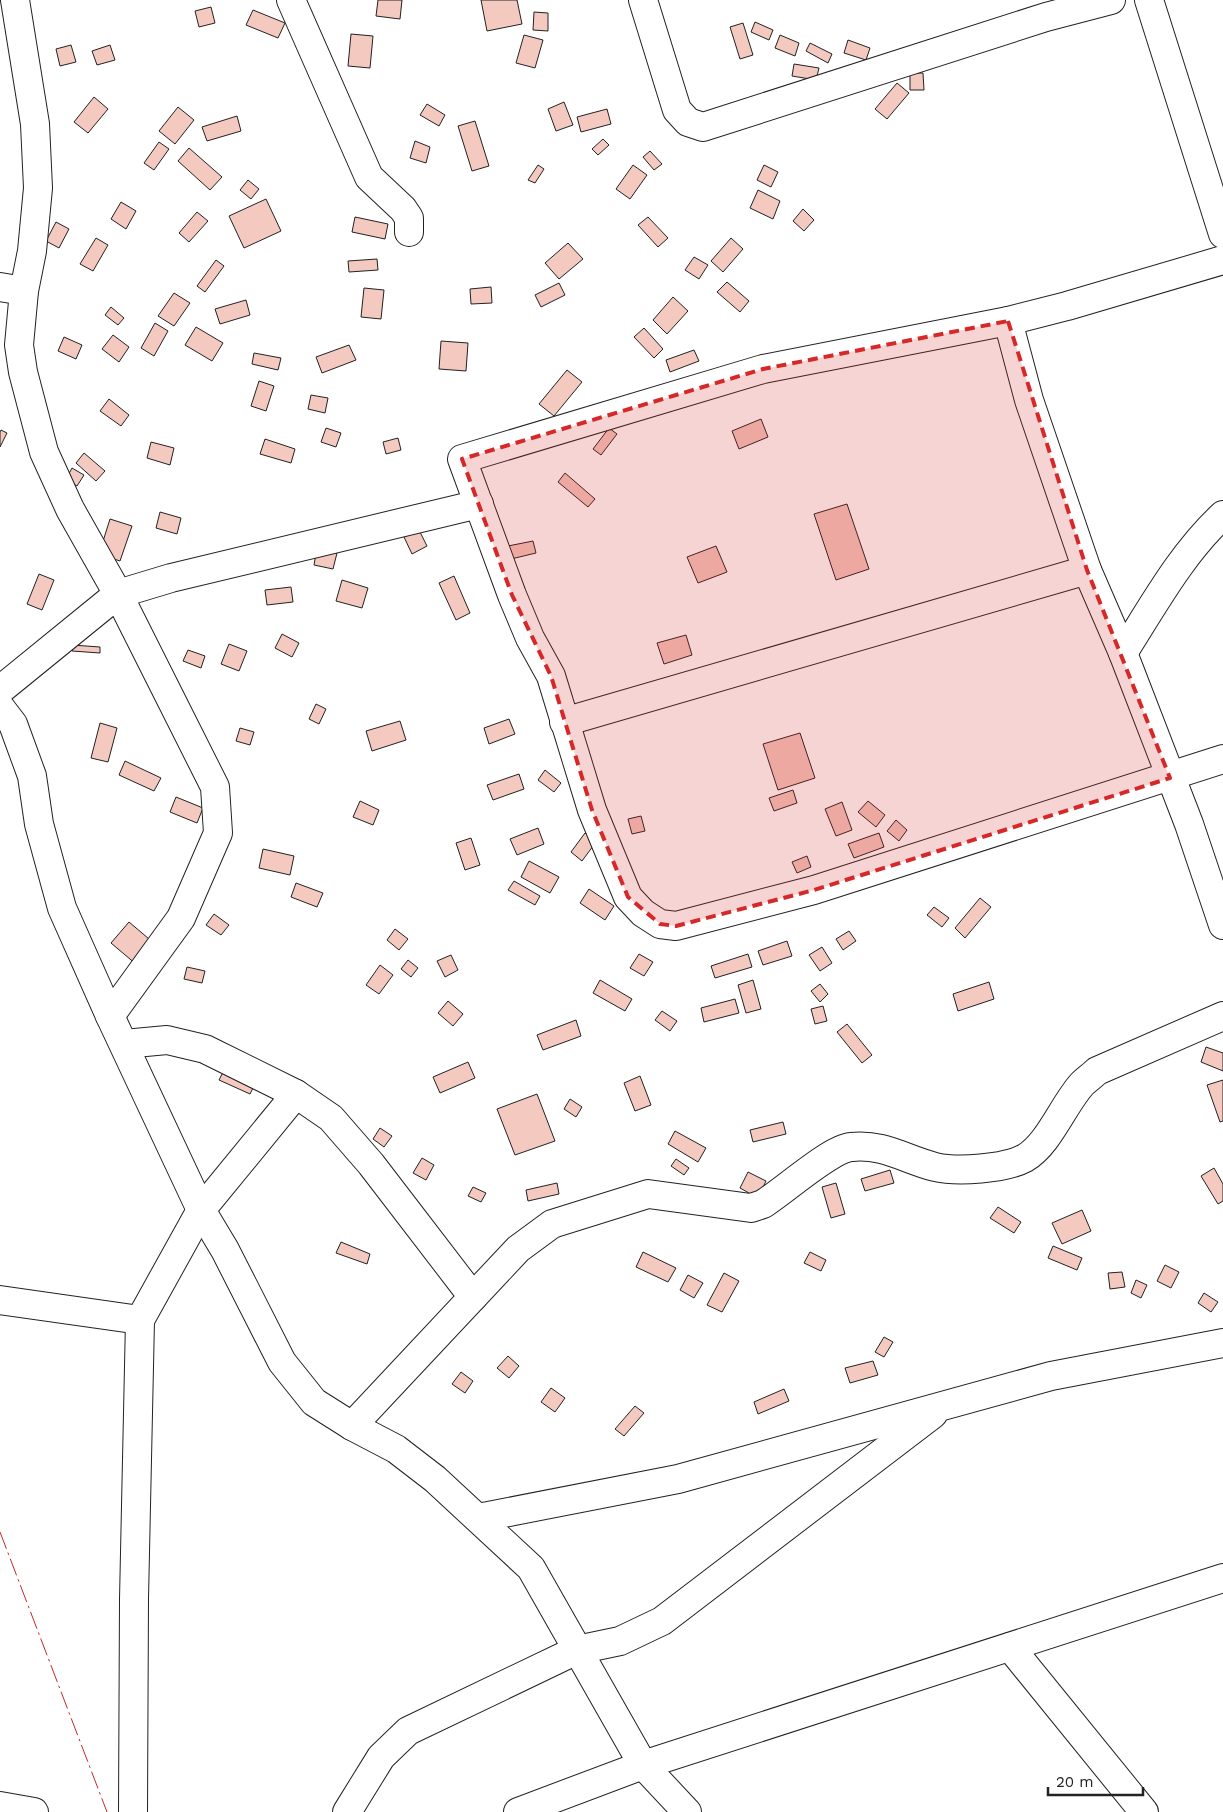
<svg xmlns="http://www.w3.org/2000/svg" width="1223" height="1812" viewBox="0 0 1223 1812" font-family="'Work Sans',sans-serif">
  <rect width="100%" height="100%" fill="#fff"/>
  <g fill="#f3c9c0" stroke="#222">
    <polygon points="378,0 402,0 400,19 376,16"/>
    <polygon points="481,0 517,0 522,24 487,31"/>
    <polygon points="211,7 215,23 199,27 195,11"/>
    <polygon points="253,10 285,23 278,38 246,25"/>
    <polygon points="534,12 548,13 548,31 533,30"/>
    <polygon points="755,22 773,30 769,40 751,32"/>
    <polygon points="743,23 753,55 740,59 730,27"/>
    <polygon points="351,34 373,36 370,68 348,66"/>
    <polygon points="524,35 543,40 535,68 516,63"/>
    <polygon points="780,35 799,43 795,56 775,48"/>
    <polygon points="848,40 870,48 866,60 844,53"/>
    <polygon points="810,43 832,54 828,63 806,51"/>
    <polygon points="71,45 76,62 60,66 56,49"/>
    <polygon points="110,45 115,60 97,65 92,51"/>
    <polygon points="794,64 819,68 816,80 792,76"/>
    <polygon points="910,73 923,73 924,90 910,90"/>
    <polygon points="897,83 909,93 887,119 875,109"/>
    <polygon points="94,97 108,109 88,133 74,122"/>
    <polygon points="564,102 573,125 556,131 548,109"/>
    <polygon points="427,104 445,115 439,126 420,115"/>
    <polygon points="178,107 194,120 175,144 159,131"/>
    <polygon points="607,109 611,124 581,132 577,117"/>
    <polygon points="237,116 241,131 207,141 202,127"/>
    <polygon points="475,121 489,166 472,171 458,126"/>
    <polygon points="603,139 609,145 598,155 592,149"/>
    <polygon points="415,141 430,147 426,163 410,158"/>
    <polygon points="159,142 169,149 154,170 144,163"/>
    <polygon points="189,148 222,177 210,190 178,161"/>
    <polygon points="650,151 662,164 654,170 643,157"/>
    <polygon points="538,165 544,169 535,183 528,180"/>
    <polygon points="633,165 647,175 630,199 616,189"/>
    <polygon points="764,165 778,172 771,187 757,180"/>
    <polygon points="248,180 259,189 251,199 240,190"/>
    <polygon points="758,190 780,201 773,219 750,208"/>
    <polygon points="266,199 281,231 244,248 229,216"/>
    <polygon points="121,202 136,211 126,229 111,219"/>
    <polygon points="803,209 814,220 804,231 793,221"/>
    <polygon points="197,212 208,221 189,242 179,233"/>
    <polygon points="355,217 388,224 385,239 352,232"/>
    <polygon points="648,217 668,238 658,247 638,225"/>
    <polygon points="56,222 69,229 59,248 46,241"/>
    <polygon points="96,238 108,245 93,271 80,264"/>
    <polygon points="731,238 743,249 723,272 711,261"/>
    <polygon points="568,243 583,259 559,279 545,263"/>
    <polygon points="694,257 708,265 699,279 685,270"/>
    <polygon points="377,259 378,270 349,272 348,261"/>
    <polygon points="216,260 224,266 205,292 197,286"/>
    <polygon points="727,282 749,301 740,312 717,292"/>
    <polygon points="559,283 565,295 541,307 535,295"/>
    <polygon points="491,287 492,303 471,304 470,289"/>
    <polygon points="364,288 384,290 381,319 361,317"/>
    <polygon points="174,293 190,303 174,326 158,316"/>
    <polygon points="673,297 688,311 667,334 653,320"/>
    <polygon points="246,300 250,315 220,324 215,309"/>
    <polygon points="111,307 124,318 118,325 105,315"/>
    <polygon points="155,323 168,331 154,356 141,348"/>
    <polygon points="196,327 223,343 212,361 185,345"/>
    <polygon points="644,328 663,349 654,358 634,337"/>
    <polygon points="113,335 129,347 119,362 102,349"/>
    <polygon points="64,337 82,345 76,359 58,351"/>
    <polygon points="441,341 468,343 466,371 439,369"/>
    <polygon points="349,345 356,360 322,373 316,357"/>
    <polygon points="694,350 699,361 670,372 666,360"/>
    <polygon points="254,353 281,358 278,370 252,364"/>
    <polygon points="567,370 582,382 554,416 539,404"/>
    <polygon points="259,381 274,386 266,411 251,406"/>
    <polygon points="311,395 328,398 325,413 308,409"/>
    <polygon points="109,399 129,415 121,426 100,411"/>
    <polygon points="761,419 768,437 739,449 732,431"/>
    <polygon points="326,428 341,433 336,447 321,442"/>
    <polygon points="609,428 617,434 601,455 593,449"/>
    <polygon points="1,430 7,433 0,447 0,432"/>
    <polygon points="398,438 401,450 386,454 383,442"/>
    <polygon points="265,439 295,449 291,463 260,454"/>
    <polygon points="151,442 174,448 170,465 147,458"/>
    <polygon points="84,453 105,471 96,481 76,463"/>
    <polygon points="72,468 84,475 77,486 66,479"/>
    <polygon points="565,473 595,499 588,507 558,482"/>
    <polygon points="847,504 869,569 836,580 814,514"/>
    <polygon points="160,512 181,518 177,534 156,528"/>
    <polygon points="110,519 132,526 120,561 99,554"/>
    <polygon points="419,530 427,546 412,554 404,537"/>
    <polygon points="533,541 536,553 511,559 508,546"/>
    <polygon points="716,546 727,572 698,583 687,557"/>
    <polygon points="317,548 337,553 333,569 314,565"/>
    <polygon points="39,574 54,580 42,610 27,604"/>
    <polygon points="454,576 470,613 456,620 439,583"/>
    <polygon points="342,580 368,588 362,608 336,601"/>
    <polygon points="291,587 293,602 267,605 265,590"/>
    <polygon points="282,634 299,643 292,657 275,648"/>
    <polygon points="686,635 692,655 664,664 657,643"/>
    <polygon points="229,644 247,651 239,671 221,664"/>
    <polygon points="72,645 100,647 100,653 72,651"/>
    <polygon points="188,650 205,656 201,668 183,661"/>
    <polygon points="316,704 326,709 319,724 309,719"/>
    <polygon points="509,719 515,734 489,744 484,728"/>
    <polygon points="400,721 406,740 372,751 366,731"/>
    <polygon points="100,723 117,728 108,762 91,758"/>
    <polygon points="240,728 254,732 250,745 236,741"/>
    <polygon points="800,733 815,778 778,790 763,744"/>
    <polygon points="125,761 161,778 154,791 119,775"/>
    <polygon points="545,770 561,783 554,792 538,780"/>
    <polygon points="519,774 524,789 493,800 487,785"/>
    <polygon points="793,790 797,803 774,811 769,798"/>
    <polygon points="176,797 203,808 197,823 170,812"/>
    <polygon points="360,801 379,810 373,825 353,817"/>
    <polygon points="868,801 885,815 876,827 858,812"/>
    <polygon points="842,802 852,830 836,836 825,809"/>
    <polygon points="641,816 645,831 632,834 628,819"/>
    <polygon points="896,820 907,830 899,841 887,831"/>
    <polygon points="538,828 544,844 517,855 510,839"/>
    <polygon points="585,833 596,842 582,861 571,852"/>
    <polygon points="879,833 884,847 854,858 848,844"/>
    <polygon points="471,838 480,865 465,870 456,843"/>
    <polygon points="263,849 294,856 290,875 259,868"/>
    <polygon points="807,856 811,867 797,873 792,862"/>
    <polygon points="529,861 559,877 550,893 521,877"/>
    <polygon points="514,881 540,896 535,905 508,890"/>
    <polygon points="296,883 323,893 317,907 291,897"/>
    <polygon points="589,889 614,906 605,920 580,903"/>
    <polygon points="980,898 991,907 965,938 955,928"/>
    <polygon points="934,907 949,918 942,927 927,915"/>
    <polygon points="214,914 229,925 221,935 206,925"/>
    <polygon points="129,922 155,944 137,965 111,943"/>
    <polygon points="395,929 408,939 399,950 387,940"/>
    <polygon points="849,931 856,941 843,950 836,939"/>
    <polygon points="787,941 792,956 763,965 758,951"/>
    <polygon points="822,947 832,963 820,971 809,955"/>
    <polygon points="639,954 653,962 644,976 630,968"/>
    <polygon points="748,954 752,967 715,978 711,966"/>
    <polygon points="451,955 458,970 445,977 437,961"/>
    <polygon points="408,960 418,968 411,977 401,969"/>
    <polygon points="380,965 393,975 379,994 366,985"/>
    <polygon points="187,967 205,971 202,983 184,979"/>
    <polygon points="600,980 632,999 625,1011 593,993"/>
    <polygon points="753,980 761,1009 746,1013 738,985"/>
    <polygon points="989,982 994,999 958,1011 953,994"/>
    <polygon points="820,984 828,994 820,1002 811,991"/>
    <polygon points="735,999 739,1013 704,1022 701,1008"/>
    <polygon points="448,1001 463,1014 453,1026 438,1013"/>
    <polygon points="823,1006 827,1021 815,1024 811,1009"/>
    <polygon points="662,1011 677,1021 670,1031 655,1020"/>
    <polygon points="576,1020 581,1036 543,1050 537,1035"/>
    <polygon points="847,1024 872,1055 862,1063 837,1032"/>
    <polygon points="1206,1047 1223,1053 1223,1071 1201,1062"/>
    <polygon points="468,1062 475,1078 440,1093 433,1077"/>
    <polygon points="225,1068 256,1082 250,1094 219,1080"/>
    <polygon points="640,1076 651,1105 635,1111 624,1083"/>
    <polygon points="1223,1080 1223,1121 1220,1122 1207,1085"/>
    <polygon points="537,1094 555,1141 515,1155 497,1109"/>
    <polygon points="570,1099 582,1107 576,1117 564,1109"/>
    <polygon points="783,1122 786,1134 753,1142 750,1130"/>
    <polygon points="380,1128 392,1136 384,1147 373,1139"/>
    <polygon points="675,1131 706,1148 698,1162 668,1144"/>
    <polygon points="422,1158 434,1165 426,1180 413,1173"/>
    <polygon points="676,1159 689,1168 684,1175 671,1166"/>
    <polygon points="1214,1168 1223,1184 1223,1201 1218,1204 1201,1176"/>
    <polygon points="890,1170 894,1183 865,1191 861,1179"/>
    <polygon points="748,1172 766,1181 758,1198 740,1188"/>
    <polygon points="557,1183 559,1194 528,1201 526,1190"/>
    <polygon points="836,1183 845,1214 831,1218 822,1187"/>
    <polygon points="473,1187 486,1193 481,1202 468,1196"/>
    <polygon points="998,1207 1021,1222 1014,1233 990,1218"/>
    <polygon points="1082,1210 1091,1231 1062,1244 1052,1223"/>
    <polygon points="341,1242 370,1254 367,1264 336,1253"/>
    <polygon points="1053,1246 1082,1258 1077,1270 1048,1258"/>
    <polygon points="643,1252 676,1268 668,1282 636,1267"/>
    <polygon points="810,1252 826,1260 821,1271 804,1263"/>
    <polygon points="1165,1265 1179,1272 1171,1288 1157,1281"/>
    <polygon points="1122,1272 1125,1287 1110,1289 1108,1273"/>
    <polygon points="724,1273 739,1281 722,1312 707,1305"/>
    <polygon points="688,1275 703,1283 694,1298 680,1290"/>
    <polygon points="1136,1280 1147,1285 1141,1298 1131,1293"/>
    <polygon points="1204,1293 1218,1302 1211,1312 1198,1303"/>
    <polygon points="884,1337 893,1342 884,1357 875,1352"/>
    <polygon points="508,1356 519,1366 509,1378 497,1368"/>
    <polygon points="873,1361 878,1375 850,1383 845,1368"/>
    <polygon points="461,1372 473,1381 465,1393 452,1384"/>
    <polygon points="551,1388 565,1398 555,1412 541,1402"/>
    <polygon points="784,1389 789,1401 758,1414 754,1402"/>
    <polygon points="635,1406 644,1413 624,1436 615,1429"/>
  </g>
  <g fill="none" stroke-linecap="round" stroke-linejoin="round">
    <defs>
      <g id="street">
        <polyline points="15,0 35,124 38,188 32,251 24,291 19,345 23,372 44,452 70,509 118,594 215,787 218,833 181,918 110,1016"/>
        <polyline points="291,0 369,177 403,209 409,218 409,232"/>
        <polyline points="643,0 677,110 688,122 703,127 1046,17 1111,0"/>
        <polyline points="1149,0 1223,234"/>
        <polyline points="1223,260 1067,306 1008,321 1029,400 1087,570 1123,653 1189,824 1223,925"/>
        <polyline points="0,287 24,291"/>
        <polyline points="1008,321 763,369 462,459 512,595 530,638 551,676 592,810 628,897 643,913 660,924 676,926 814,890 1223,759"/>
        <path d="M1123,653C1153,606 1181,554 1223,515"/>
        <polyline points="0,690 118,594 171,578 479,504"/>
        <polyline points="0,707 13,724 32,776 39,824 62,908 110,1016 201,1210 225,1250 282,1362 314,1402 352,1426 396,1449 435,1479 531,1568 643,1765 687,1812"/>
        <polyline points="564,722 1087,570"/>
        <polyline points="124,1044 167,1040 205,1049 296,1094 331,1118 371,1164 473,1297"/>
        <polyline points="0,1300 140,1320"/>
        <path d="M352,1426L518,1249L552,1224L648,1194L751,1208L763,1204C784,1191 830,1149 851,1147C882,1143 907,1160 935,1167C957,1172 1005,1169 1025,1158C1049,1144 1063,1105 1082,1084C1087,1079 1092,1076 1097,1071L1223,1016"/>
        <polyline points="478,1518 678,1479 1051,1376 1223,1343"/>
        <polyline points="1010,1647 1144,1812"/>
        <polyline points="0,1806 34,1812"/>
        <polyline points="133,1812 134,1599 140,1320 201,1210 296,1094"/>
        <polyline points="347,1812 381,1757 408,1731 577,1650 620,1641 662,1621 933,1414"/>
        <polyline points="518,1812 643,1765 1223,1578"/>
      </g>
    </defs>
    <use href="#street" stroke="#222" stroke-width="30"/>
    <use href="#street" stroke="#fff" stroke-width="28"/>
    <polyline stroke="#c62828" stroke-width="1" stroke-dasharray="18 4 2.5 4" stroke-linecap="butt" points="0,1532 107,1812"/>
  </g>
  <path fill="#d62828" fill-opacity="0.2" stroke="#d62828" stroke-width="4" stroke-dasharray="10 6" stroke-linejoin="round" d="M1008,321L1087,570L1170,778L814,890L676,926L660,924L628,897L592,810L551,676L512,595L462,459L763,369Z"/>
  <path d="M1048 1787v8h95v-8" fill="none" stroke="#222222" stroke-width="2.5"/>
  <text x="1056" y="1787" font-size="15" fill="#222222" stroke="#ffffff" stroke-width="4" paint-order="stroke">20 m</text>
</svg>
